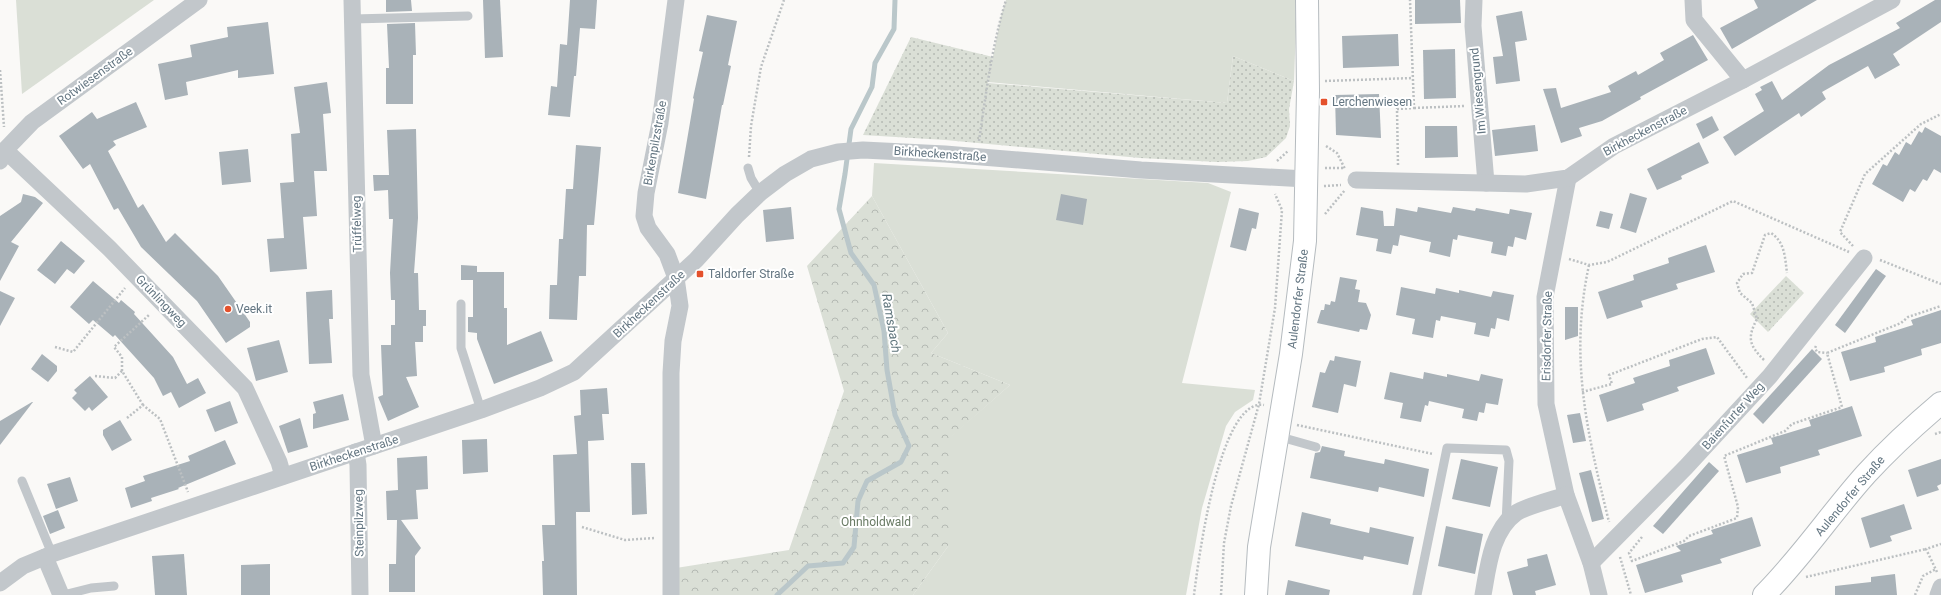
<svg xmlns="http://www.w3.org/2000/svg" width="1941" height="595" viewBox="0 0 1941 595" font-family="Roboto,sans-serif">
  <defs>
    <pattern id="forest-crowns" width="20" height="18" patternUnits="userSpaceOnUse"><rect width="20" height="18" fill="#dadfd6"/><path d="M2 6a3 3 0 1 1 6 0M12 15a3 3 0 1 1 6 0" fill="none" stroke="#b4b9b3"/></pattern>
    <pattern id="park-dots" width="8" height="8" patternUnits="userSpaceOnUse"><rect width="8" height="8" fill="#dadfd6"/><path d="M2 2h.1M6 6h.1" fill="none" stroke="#b4b9b3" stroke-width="1.8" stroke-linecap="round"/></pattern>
  </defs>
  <rect width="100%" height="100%" fill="#faf9f7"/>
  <g fill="#dadfd6">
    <polygon points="16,0 154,0 22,94"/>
    <polygon points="1006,0 1295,0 1296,26 1294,81 1233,56 1227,103 988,82 1001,16"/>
    <polygon points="874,163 1208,183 1231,192 1182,383 1255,390 1253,400 1235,412 1226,426 1202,508 1186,595 913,595 949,545 948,439 1010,385 931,353 948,333 872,196"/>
  </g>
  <polygon fill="url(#forest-crowns)" points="872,196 948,333 931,353 1010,385 949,439 949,545 913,595 677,595 676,568 789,550 844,391 807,266"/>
  <g fill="url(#park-dots)">
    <polygon points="911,37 993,57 988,83 1227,103 1233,56 1294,81 1289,109 1290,126 1286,138 1266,157 1248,161 1217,162 1140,158 945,140 863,135"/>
    <polygon points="1786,276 1804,293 1768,332 1750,314"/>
  </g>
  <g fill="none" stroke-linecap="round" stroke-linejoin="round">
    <polyline stroke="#bac7ca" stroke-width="5" points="777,595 808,566 843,563 854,547 858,501 867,481 901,462 909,446 895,415 887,370 884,331 874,285 851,253 839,209 845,174 851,129 872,87 875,63 894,29 895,0"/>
  </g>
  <g fill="#a9b2b8">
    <polygon points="386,0 411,0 412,11 386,12"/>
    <polygon points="483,0 500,0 503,57 485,58"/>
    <polygon points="570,0 597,0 595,29 580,28 576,76 574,76 570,117 548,115 551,86 557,87 560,44 567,45"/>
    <polygon points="1415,0 1460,0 1461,23 1415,24"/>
    <polygon points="1754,0 1817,0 1732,49 1720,28 1758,8"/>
    <polygon points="1935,0 1941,0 1941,22 1893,54 1900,65 1875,79 1868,66 1822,92 1826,99 1801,117 1799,113 1735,156 1723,137 1764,111 1755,94 1762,90 1760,87 1772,81 1782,100 1829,65 1900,28 1896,23"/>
    <polygon points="1522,11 1527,40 1515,42 1520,81 1496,84 1493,57 1503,56 1496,16"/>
    <polygon points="707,15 737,21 728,65 731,66 723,105 722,105 706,199 678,193 694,99 693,98 703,52 699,51"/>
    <polygon points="268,22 274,74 238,78 238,70 186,82 188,95 165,100 158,64 192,57 190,45 228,37 227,27"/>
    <polygon points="415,23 416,55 413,55 413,104 386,104 386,68 389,68 387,24"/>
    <polygon points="1398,34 1399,66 1343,68 1342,36"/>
    <polygon points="1693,35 1708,60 1640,97 1641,99 1602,121 1579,128 1582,136 1561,143 1543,89 1556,88 1561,108 1611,92 1608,86 1636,71 1638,75 1664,60 1660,53"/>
    <polygon points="1455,49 1456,98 1424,99 1423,50"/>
    <polygon points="327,82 331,113 323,114 327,171 314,171 317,216 303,217 307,269 270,272 267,239 284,238 280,183 294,182 291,134 300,133 294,87"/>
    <polygon points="1379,94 1381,138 1336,135 1335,95"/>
    <polygon points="136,102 147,127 113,141 116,145 108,151 138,208 143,204 166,242 175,233 218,276 250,322 250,327 226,343 197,301 141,247 118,208 114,210 90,164 83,169 59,136 92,112 97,119"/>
    <polygon points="1712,116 1719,130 1703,139 1696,124"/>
    <polygon points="1535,125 1538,151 1495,156 1492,130"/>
    <polygon points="1425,126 1457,126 1458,157 1425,158"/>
    <polygon points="1925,127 1941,136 1941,173 1934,169 1927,181 1923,179 1915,192 1910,189 1903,202 1872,184 1883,164 1887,166 1895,152 1899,155 1906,142 1911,145 1919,131 1922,133"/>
    <polygon points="416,129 418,218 414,273 418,273 419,310 426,310 426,326 423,326 423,342 415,342 417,376 406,377 419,407 388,421 378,397 383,395 381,345 391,345 391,325 395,325 395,300 391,300 390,273 393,219 389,219 388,190 374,191 373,175 389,175 387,130"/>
    <polygon points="1699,142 1709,163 1681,176 1682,179 1657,190 1647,169"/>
    <polygon points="576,145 601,147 594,225 587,225 586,276 579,276 577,320 549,319 550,285 557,285 559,239 563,239 566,189 573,189"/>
    <polygon points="248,149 251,182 222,185 219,152"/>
    <polygon points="1630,193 1647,198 1636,233 1620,228"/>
    <polygon points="23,194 35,197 43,203 11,242 19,246 0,281 0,216 21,202"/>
    <polygon points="1061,194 1087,199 1083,225 1056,220"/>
    <polygon points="791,207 794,239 766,242 763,210"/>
    <polygon points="1361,207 1383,211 1384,226 1394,226 1396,208 1417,212 1418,207 1451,213 1453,207 1475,211 1476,208 1509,214 1510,209 1532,213 1526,240 1515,237 1513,247 1508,246 1506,256 1491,253 1493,242 1458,235 1457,240 1453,239 1450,257 1429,252 1431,242 1400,235 1398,246 1393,245 1391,254 1376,251 1378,239 1356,235"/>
    <polygon points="1239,208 1259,213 1256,229 1252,228 1246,251 1230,247"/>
    <polygon points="1600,211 1613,214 1609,229 1596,226"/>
    <polygon points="61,241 85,261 74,274 67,269 55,284 37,270"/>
    <polygon points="1706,245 1715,272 1676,284 1678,289 1641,301 1643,307 1607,319 1598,292 1634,280 1633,275 1669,263 1668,258"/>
    <polygon points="461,265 477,266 477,272 504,272 504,308 507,308 507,345 541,331 553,361 494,384 477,339 477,333 468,332 468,317 473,317 473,280 461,280"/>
    <polygon points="1876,269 1886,276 1845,333 1835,325"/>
    <polygon points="1340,277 1357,280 1355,289 1360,290 1358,302 1366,303 1371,315 1367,330 1360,329 1359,332 1317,323 1321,310 1324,310 1325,304 1330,305 1331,301 1335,302"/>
    <polygon points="93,281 119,303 121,300 135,312 134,314 173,357 187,384 198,378 206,393 179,408 171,392 163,396 154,378 115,335 113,337 93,320 89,324 70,307"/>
    <polygon points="1401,287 1435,294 1436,288 1459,293 1459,290 1491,297 1493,291 1514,295 1509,321 1497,318 1495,329 1491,328 1489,337 1474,334 1476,323 1441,316 1440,321 1436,320 1433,338 1412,334 1415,319 1396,315"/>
    <polygon points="332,290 333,319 329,319 332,363 309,364 306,292"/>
    <polygon points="0,291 15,298 0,326"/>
    <polygon points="1565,307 1578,307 1578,336 1565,340"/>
    <polygon points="1941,310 1941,343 1921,349 1922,355 1884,367 1885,372 1850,381 1841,352 1876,342 1875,337 1913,325 1911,320"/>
    <polygon points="279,340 288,372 256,381 247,348"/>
    <polygon points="1706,348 1715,374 1677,387 1679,391 1642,404 1644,410 1607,422 1599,395 1635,383 1633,378 1670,366 1669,360"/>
    <polygon points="1812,349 1822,359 1763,424 1753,414"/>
    <polygon points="42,354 57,366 57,371 48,382 31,369"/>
    <polygon points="1335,356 1361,361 1356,387 1344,384 1338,413 1312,407 1320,372 1325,373 1330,360 1334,361"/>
    <polygon points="1390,372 1423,379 1424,372 1447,377 1447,374 1479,381 1481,374 1503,379 1498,405 1486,403 1484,413 1479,412 1477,421 1462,418 1464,409 1429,401 1428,406 1425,405 1421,422 1400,418 1403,403 1384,399"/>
    <polygon points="90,376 108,397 92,411 89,407 85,411 72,398 77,393 74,390"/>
    <polygon points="607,388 609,414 602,414 604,440 588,441 590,512 576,512 577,595 543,595 542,561 544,561 542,525 555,525 553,455 577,454 574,416 581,415 580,390"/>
    <polygon points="343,394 349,420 313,429 313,414 316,413 313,402"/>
    <polygon points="230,401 238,423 215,432 206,410"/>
    <polygon points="32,402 33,402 0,445 0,421"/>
    <polygon points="1852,406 1862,436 1818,450 1820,455 1780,467 1781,473 1746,483 1737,455 1773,444 1771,438 1811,426 1809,420"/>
    <polygon points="1580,413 1586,441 1573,443 1567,415"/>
    <polygon points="300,418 308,447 288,453 279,426"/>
    <polygon points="120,420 132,440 112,451 103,435 103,430"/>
    <polygon points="487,439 488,472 463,474 462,440"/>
    <polygon points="225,440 236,464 178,488 179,489 151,498 152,501 131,508 125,488 145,481 143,476 190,461 188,456"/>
    <polygon points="1322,446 1345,451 1344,456 1384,464 1385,459 1429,469 1424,497 1379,487 1378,492 1310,478 1315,453 1320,452"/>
    <polygon points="427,456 428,489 416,490 418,519 401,520 421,548 415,556 415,592 389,592 389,564 396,564 397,520 387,520 386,491 398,490 397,458"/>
    <polygon points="1461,459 1498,467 1490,507 1452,499"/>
    <polygon points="1941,459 1941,484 1937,486 1939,490 1917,497 1908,470"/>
    <polygon points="1709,462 1719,471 1663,534 1653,526"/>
    <polygon points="631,463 645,463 647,514 632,515"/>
    <polygon points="1591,470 1604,519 1592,522 1579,473"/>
    <polygon points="70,477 78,501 56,509 47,484"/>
    <polygon points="1904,504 1912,529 1890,536 1892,541 1870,548 1861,518"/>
    <polygon points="58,510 65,528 50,534 43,516"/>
    <polygon points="1302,512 1331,519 1330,524 1369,533 1370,527 1414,537 1408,565 1364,556 1363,560 1295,546"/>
    <polygon points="1752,517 1761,546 1720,559 1722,563 1681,575 1683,582 1645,593 1636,565 1681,551 1676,546 1713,534 1711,530"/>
    <polygon points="1446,526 1483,534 1475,574 1438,566"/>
    <polygon points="184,554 187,595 155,595 152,556"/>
    <polygon points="1547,554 1556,585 1535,591 1536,595 1513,595 1507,572 1528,566 1527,559"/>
    <polygon points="270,564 270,595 241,595 241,565"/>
    <polygon points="1895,574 1897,595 1835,595 1835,586 1871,582 1871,577"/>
    <polygon points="1288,580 1330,590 1329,595 1285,595"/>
  </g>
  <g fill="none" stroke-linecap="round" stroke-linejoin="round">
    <defs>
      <g id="secondary">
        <polyline points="1256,595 1259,547 1291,354 1305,241 1308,91 1307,0"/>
        <path d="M1764,595C1802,557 1831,513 1866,474C1889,449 1915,425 1941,403"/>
      </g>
    </defs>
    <use href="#secondary" stroke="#b5bbbf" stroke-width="24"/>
    <g stroke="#bcc0c2" stroke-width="2.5" stroke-dasharray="2 2" stroke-linecap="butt">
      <polyline points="0,70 4,127"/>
      <polyline points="1325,81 1413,78"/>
      <polyline points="1414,108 1465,106"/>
      <path d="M979,141C986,94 992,45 1006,0"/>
      <polyline points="1326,146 1337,153 1345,169"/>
      <polyline points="749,157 751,126 761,67 784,0"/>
      <polyline points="1277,161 1288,151"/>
      <polyline points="1398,165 1397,109 1414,108 1410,0"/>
      <polyline points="1325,168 1344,168"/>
      <polyline points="1324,186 1341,185"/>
      <polyline points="1325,214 1345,190"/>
      <polyline points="1853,246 1840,232 1865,174 1921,124 1941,114"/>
      <polyline points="1569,259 1589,265 1607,262 1733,201 1849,252"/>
      <polyline points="1880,260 1941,284"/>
      <path d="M1589,265C1569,358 1587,432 1609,522"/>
      <polyline points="1816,346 1815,348 1817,352 1827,353"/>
      <polyline points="55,347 73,352 125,288"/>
      <path d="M1764,360C1749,345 1747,338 1757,319L1752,303L1740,293L1737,283L1743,274L1752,273L1765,235L1771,233C1785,242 1785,258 1787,273"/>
      <polyline points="122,371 122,357 114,347 150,314"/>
      <polyline points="95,376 115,378 122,371 143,405"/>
      <polyline points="1582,392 1612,384 1609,375 1702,339 1717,337 1747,378"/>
      <polyline points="127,418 143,405 160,419 188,492"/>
      <polyline points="1297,425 1433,454"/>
      <polyline points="1935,434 1941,432"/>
      <polyline points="582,527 625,540 654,538"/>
      <polyline points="1642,537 1629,553 1632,561 1684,541 1689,536 1737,518 1738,507 1724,456 1785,431 1792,424 1842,407 1827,353 1901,323 1908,317 1941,306"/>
      <polyline points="1620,557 1631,595"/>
      <polyline points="1937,572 1926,549 1941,544"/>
      <polyline points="1806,577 1926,549"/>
      <path d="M1194,595C1198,563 1219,397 1264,405"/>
      <polyline points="1221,595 1224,543 1231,506 1259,404 1275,308 1282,210 1275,194"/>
      <polyline points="1915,595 1923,576 1936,569"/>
    </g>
    <g stroke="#c2c7cb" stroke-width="9">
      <polyline points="353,19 468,16"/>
      <polyline points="748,168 751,178 760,193"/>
      <polyline points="461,304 461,348 481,410"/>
      <polyline points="1277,436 1316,447"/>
      <polyline points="22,481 52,554"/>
      <polyline points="63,595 91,588 114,586"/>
      <polyline points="1417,595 1447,448 1506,450 1509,461 1506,523"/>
    </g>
    <g stroke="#c2c7cb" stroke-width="17">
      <polyline points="352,0 361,375 374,446"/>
      <polyline points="1474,0 1473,26 1486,183"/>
      <polyline points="1693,0 1694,20 1743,80"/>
      <polyline points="5,150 109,248 245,388 279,462 283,476"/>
      <polyline points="0,161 5,150 32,122 199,0"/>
      <polyline points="1568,178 1545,297 1546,404 1566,495 1591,563 1599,595"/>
      <polyline points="1356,180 1526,184 1568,178 1614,146 1743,80 1892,0"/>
      <polyline points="356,452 358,465 360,595"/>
      <polyline points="45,557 61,595"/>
      <polyline points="1591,563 1686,467 1770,376 1864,258"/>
      <polyline points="0,583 23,566 52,554 481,410 540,388 574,372 696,260 737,215 760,193 785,174 811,159 838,152 863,150 945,154 1141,170 1306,179"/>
      <polyline points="671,595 671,373 673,341 680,306 676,278 667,254 648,228 644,216 646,193 660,123 676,0"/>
      <path d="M1483,595C1488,568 1491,531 1516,513C1526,506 1553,500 1566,495"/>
      <polyline points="1938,595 1941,587"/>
    </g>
    <use href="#secondary" stroke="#fff" stroke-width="22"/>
  </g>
  <g fill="#e4512c" stroke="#fff" stroke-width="1.5">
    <rect x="1320" y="98" width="8" height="8" rx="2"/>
    <rect x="696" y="270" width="8" height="8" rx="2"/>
    <circle cx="228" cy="309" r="4"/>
  </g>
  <g text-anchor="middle" stroke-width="4" stroke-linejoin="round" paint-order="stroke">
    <g font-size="12" fill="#647682" stroke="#fff">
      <text transform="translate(95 76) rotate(-36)" y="4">Rotwiesenstraße</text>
      <text transform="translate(1478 91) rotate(-95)" y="4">Im Wiesengrund</text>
      <text transform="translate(1645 131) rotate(-28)" y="4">Birkheckenstraße</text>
      <text transform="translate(655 143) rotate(-80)" y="4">Birkenpilzstraße</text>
      <text transform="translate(940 154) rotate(4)" y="4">Birkheckenstraße</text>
      <text transform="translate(357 224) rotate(-91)" y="4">Trüffelweg</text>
      <text transform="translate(1298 299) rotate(-83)" y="4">Aulendorfer Straße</text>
      <text transform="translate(161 301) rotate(46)" y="4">Grünlingweg</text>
      <text transform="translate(649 304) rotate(-43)" y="4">Birkheckenstraße</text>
      <text transform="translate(1547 336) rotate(-89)" y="4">Erisdorfer Straße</text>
      <text transform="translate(1733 416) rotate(-48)" y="4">Baienfurter Weg</text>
      <text transform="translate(354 453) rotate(-18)" y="4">Birkheckenstraße</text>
      <text transform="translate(1850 496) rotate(-50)" y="4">Aulendorfer Straße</text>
      <text transform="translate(359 523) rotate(-91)" y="4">Steinpilzweg</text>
    </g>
    <g font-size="12" fill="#647682" stroke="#fff" text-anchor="start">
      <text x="1332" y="106">Lerchenwiesen</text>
      <text x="708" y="278">Taldorfer Straße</text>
      <text x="236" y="313">Veek.it</text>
    </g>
    <g font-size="12" fill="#687a63" stroke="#fff">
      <text x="876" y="526">Ohnholdwald</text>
    </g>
    <g font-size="13" font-style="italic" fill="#5f757c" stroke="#fff">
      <text transform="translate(892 323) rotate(80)" y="5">Ramsbach</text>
    </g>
  </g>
</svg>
